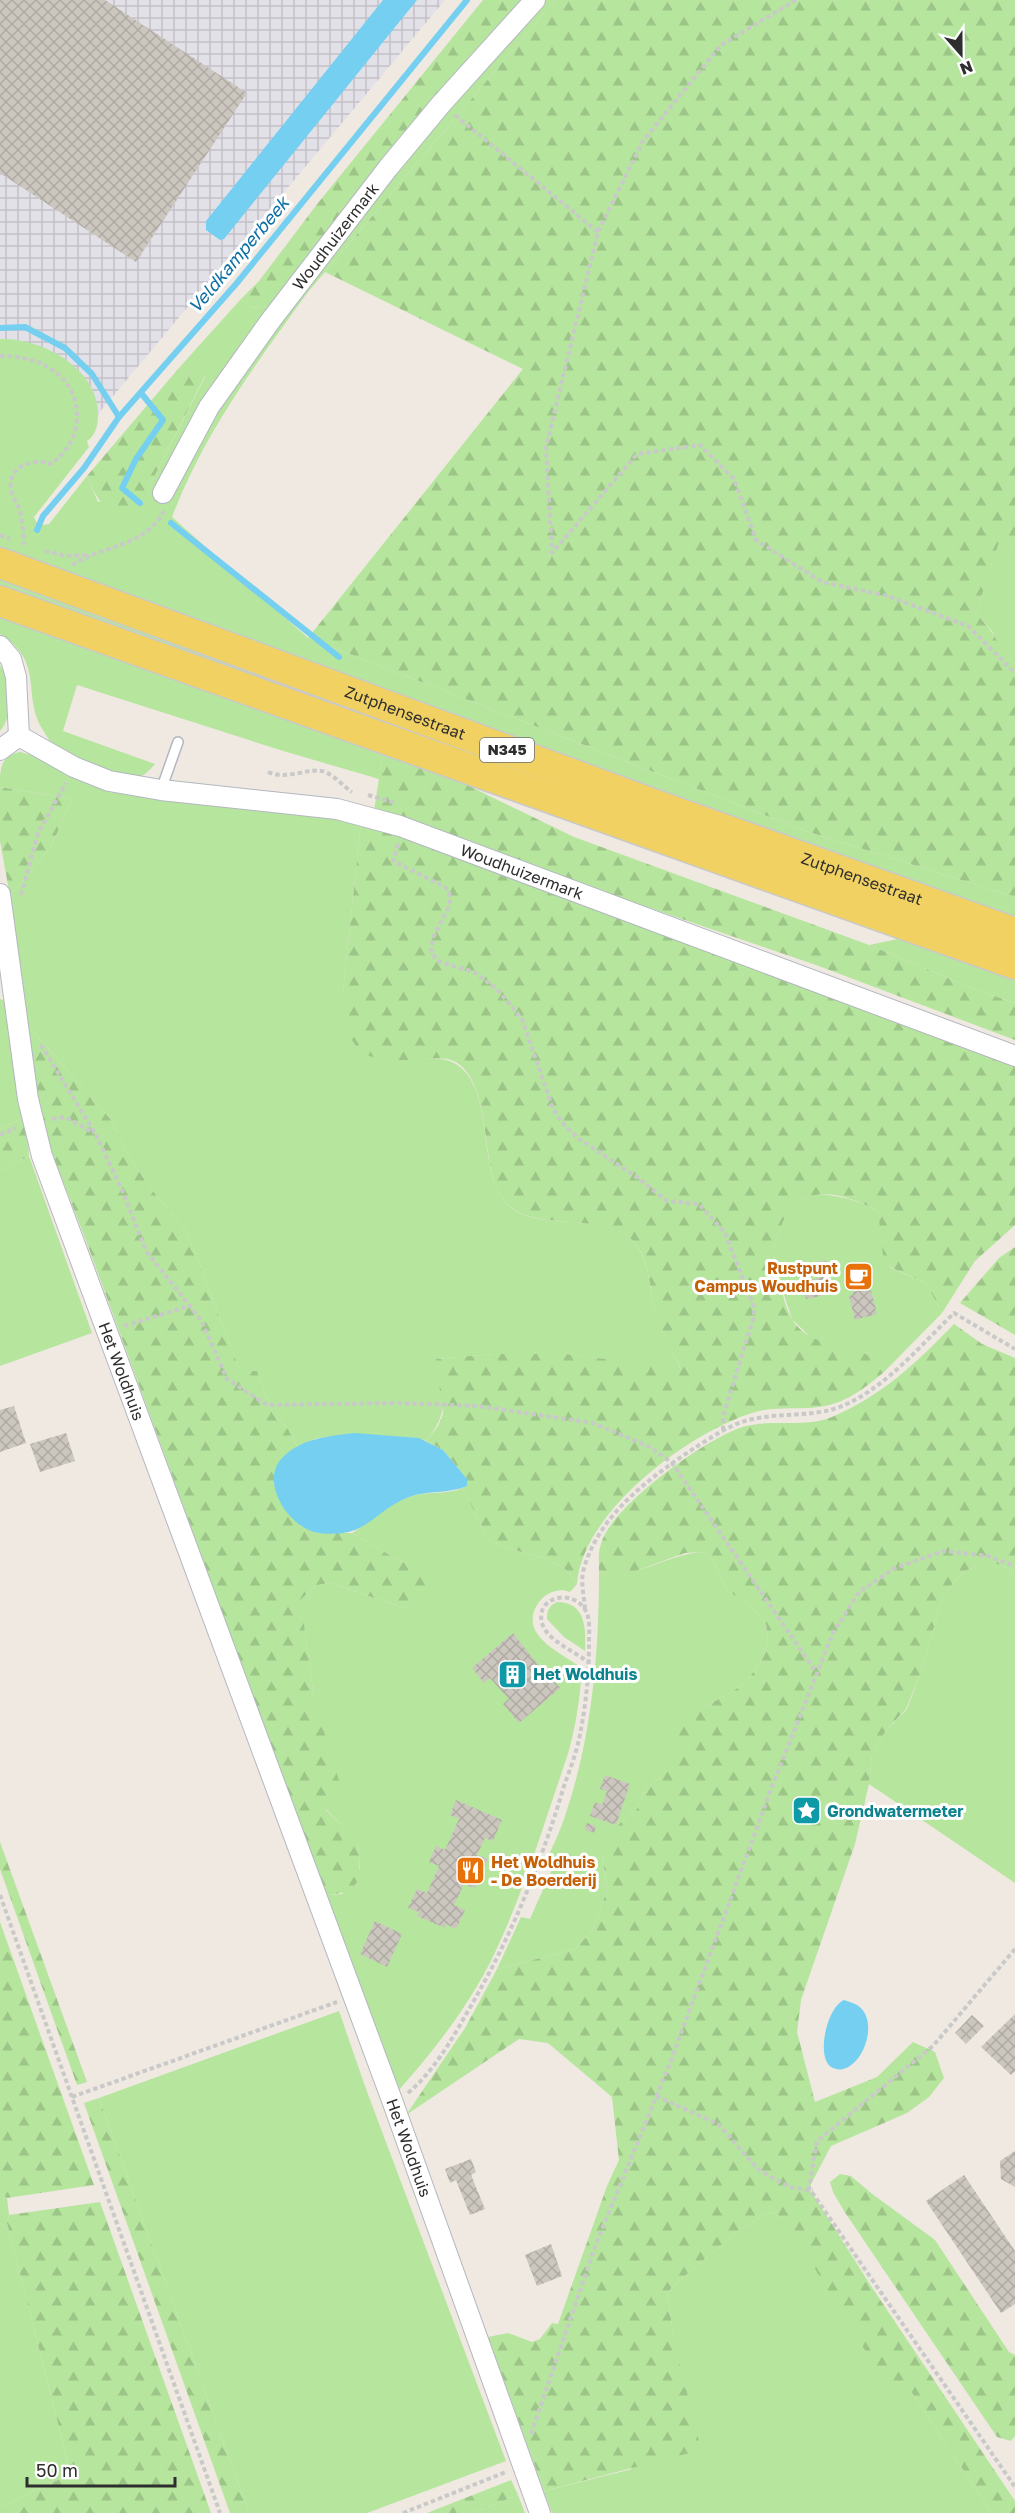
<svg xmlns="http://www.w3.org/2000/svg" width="1015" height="2513" viewBox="0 0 1015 2513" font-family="'Golos Text',sans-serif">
  <defs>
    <pattern id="industrial-grid" width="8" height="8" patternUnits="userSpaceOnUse" patternTransform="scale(1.5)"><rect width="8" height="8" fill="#e3e1e8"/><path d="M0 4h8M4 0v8" fill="none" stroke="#c3c1c7"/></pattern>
    <pattern id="forest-firs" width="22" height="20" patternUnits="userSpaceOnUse" patternTransform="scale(1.5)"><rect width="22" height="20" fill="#b6e59e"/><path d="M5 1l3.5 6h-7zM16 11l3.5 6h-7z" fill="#9dc588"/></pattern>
    <pattern id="building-cross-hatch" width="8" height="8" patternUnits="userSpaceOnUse" patternTransform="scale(1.5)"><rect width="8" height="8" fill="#cbc7bf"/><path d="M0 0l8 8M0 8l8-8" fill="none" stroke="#afaba4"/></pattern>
  </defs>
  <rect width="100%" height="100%" fill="#efe9e1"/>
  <polygon fill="url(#industrial-grid)" points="0,0 445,0 16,512 0,506"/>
  <g fill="#b6e59e">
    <path d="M544,0H555L308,292C257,362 203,435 172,517L308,638L806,831L1015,897V919L0,551V339C41,337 100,369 98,416C98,426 95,436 87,441L89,447L34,517L37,523L34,529L39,531L42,525L49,524L87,476L98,502L148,489L206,375L185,373L178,369L241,299L252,308L272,306L206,392L154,492L170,501L221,402L394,173Z"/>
    <polygon points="999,541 1015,546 1015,664 1001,651 992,631 978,615 977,610"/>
    <polygon points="0,575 1015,943 1015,950 0,588"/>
    <path d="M0,614L383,752L379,779L280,750L77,685L63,731L155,764C150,770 142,778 133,779C120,780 67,758 57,749C51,745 47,736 43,730C21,695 46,663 0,634Z"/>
    <path d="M0,665C11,682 14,715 0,731Z"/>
    <path d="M20,752L35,756L68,776L108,792L361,822L343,991L425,1059C498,1051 476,1151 499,1193C523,1239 596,1207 631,1239C650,1257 649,1288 655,1311C661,1331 673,1351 681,1370L566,1354H493L437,1359C438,1398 454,1407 426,1441C413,1434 335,1435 319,1438C312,1439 304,1444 298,1448L288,1429L273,1414L257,1371H240L187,1232L156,1195L129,1157L112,1121L25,1022L10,896L51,847L72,799L0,787C0,769 0,756 20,752Z"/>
    <polygon points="898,939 1015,980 1015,1003 974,989 869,945"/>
    <polygon points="0,999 9,1002 26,1116 0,1129"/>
    <polygon points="29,1156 92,1333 0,1366 0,1171"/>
    <path d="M815,1194C838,1195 858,1200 878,1211L891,1268L926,1283L942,1313L883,1373L867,1354L828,1345L810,1337L792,1319L782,1289L773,1251L784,1217L795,1202Z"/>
    <path d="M462,1488L489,1540L507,1548L544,1558L565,1569L577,1584L570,1592C549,1583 525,1609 535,1630C543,1646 568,1658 582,1668C580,1698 576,1727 567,1757C546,1817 528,1879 502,1937C478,1994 439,2045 398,2091L326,1895L342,1894L360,1869L358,1842L326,1809L320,1722L314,1698L304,1625L298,1611V1602L317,1585L330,1583L398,1606L409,1608L414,1566L400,1561L352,1533C372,1521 389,1503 412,1496C428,1491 447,1495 462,1488Z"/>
    <path d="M702,1552L713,1560L727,1590L752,1607L766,1624L768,1640L763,1658L747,1681L732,1692L704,1707L660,1778L646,1789L637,1809L619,1824L602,1852L607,1890L592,1931L575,1949L497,1969L521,1917L530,1919L553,1867L546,1862C552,1847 560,1832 565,1816C592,1737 599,1654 599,1571C635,1581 667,1554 702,1552Z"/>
    <polygon points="981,1564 997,1564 1015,1572 1015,1883 869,1784 872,1755 885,1732 907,1709 921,1672 943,1595 963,1572"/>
    <path d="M557,1602C586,1602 586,1629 585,1651L564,1637L547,1619C547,1610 549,1606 557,1602Z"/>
    <polygon points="339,2011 366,2089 506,2461 367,2513 249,2513 99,2098"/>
    <polygon points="0,2193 7,2198 9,2215 7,2223 66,2455 68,2469 62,2478 0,2507"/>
    <path d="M772,2212L785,2220L908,2387L992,2513H552L544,2491L632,2469L674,2339L667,2292C691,2272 746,2219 772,2212Z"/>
    <polygon points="518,2495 525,2513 472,2513"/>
  </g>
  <g fill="url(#forest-firs)">
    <polygon points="483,0 521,0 383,162 272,306 252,308 241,299 259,281 318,203"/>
    <path d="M555,0H1015V546L999,542L977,610C979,619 986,623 991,631C1001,646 1000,650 1015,664V897L806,831L308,638L523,369L325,272Z"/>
    <path d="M178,369L185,373L206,374L148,489L134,510C102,510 99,504 87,476Z"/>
    <polygon points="383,752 467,785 574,837 869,945 974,989 1015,1003 1015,1040 816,965 469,846 374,811"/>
    <polygon points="0,787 72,799 51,847 10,896 0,841"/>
    <path d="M361,822L1015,1063V1225L975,1261L942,1313L926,1283L892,1268L883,1255L878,1211C841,1191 795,1180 780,1230C778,1237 774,1245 774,1252C774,1261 778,1271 780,1279C782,1291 785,1308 792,1319C808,1346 839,1342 864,1353C872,1356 878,1366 883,1373C866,1387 847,1402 825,1406C801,1411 775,1405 752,1413C688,1433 582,1512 577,1584L565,1569L544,1558L507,1548L489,1540L462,1488L467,1486V1479L443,1450L426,1441L438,1426L443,1414L436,1359L493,1354H566L681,1369C672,1350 660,1330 655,1311C649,1288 650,1256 631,1239C595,1208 523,1238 499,1193C481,1159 491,1084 456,1062C446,1057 436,1058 425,1059C364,1064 345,1057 343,991Z"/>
    <path d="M25,1022L112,1121L129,1157L156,1195L187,1232L240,1371H257L273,1414L288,1429L298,1448L283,1457L317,1533H352L400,1561L414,1566L429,1579L433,1590L429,1601L409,1608L398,1606L330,1583L317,1585L298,1602V1611L304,1624L314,1698L343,1794L326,1810L358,1841C360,1874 366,1893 326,1895L85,1238L48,1143L33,1082Z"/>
    <polygon points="26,1116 29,1156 0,1171 0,1129"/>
    <polygon points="1015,1247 1015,1335 960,1303 999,1258"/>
    <path d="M954,1324L982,1344L1015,1358V1572L997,1564H981L963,1572L943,1595L921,1672L906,1709L885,1732L872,1755L869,1784L855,1844L801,2000L797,2032L815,2102L877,2077L913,2042L935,2052L944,2078L929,2097L907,2113L831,2146L809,2188L871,2286L1015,2501V2513H992L908,2387L890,2391L785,2220L772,2212C746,2219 691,2272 667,2292L674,2339L701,2450L544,2491L488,2337L508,2333L532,2342L540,2339L552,2323L558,2324L607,2186L619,2160L612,2097L548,2043L519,2039L406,2115L465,2028L497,1969L575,1949L592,1931L607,1890L602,1852L606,1839L619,1824L637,1809L646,1789L660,1778L683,1726L704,1707L732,1692L747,1681L763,1658L768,1640L766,1624L752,1607L727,1590L713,1560L702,1552L685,1553L622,1576L599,1571C599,1563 598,1552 601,1544C610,1507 710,1435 746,1426C774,1419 806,1428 832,1417C883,1395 916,1363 954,1324Z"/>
    <polygon points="0,1842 87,2082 77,2085 0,1869"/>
    <polygon points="0,1922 94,2185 7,2198 0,2193"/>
    <polygon points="99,2098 249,2513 230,2513 84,2103"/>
    <polygon points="840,2174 851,2176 871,2193 935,2240 1009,2352 1015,2355 1015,2436 1011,2441 997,2437 844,2211 833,2192 830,2182"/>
    <polygon points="100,2202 211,2513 0,2513 0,2507 62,2478 68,2469 66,2455 7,2223 9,2215"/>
    <polygon points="511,2480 518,2495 472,2513 427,2513"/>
  </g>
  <g fill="#75cff0">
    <polygon points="383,0 417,0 224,239 220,240 206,230 206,221"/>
    <path d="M355,1433L419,1438L443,1450L467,1479V1486C449,1494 428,1490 409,1497C371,1512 368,1539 319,1533C289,1529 258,1481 283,1457C302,1438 330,1436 355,1433Z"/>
    <path d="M844,2000C849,2002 854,2003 857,2005C883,2021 859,2079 833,2068C815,2061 826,2008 844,2000Z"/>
  </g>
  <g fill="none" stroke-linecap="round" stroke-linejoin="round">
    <g stroke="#75cff0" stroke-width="6">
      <polyline points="0,328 25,327 65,348 92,374 119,417"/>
      <polyline points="140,503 122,488 136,459 163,420 141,393"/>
      <polyline points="171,523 339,657"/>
      <polyline points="37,530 43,516 84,468 119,417 236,284 467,0"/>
    </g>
  </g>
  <g fill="url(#building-cross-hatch)">
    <polygon points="0,0 105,0 247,93 136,262 0,173"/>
    <polygon points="826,1260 829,1272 815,1275 813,1263"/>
    <polygon points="827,1276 830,1294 806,1299 802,1282"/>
    <polygon points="866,1288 867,1292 871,1290 877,1314 855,1320 849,1296 853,1295 852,1292"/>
    <polygon points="14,1406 26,1443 0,1452 0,1410"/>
    <polygon points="66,1433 75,1461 40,1472 30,1444"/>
    <polygon points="513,1633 542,1670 543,1669 560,1688 519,1723 503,1704 509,1699 490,1678 484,1683 472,1668"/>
    <polygon points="605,1775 630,1784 616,1825 590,1816 595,1802 602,1805 607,1791 600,1789"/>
    <polygon points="456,1800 502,1820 493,1841 485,1838 477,1855 488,1859 475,1888 464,1884 454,1905 465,1910 456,1929 446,1924 445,1928 417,1916 419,1912 408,1908 417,1889 427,1893 439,1866 429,1862 436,1846 445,1850 459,1819 450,1815"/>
    <polygon points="587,1823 596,1826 594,1833 585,1830"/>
    <polygon points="375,1921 402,1934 387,1967 360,1954"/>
    <polygon points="1015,2014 1015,2071 1011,2075 981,2047"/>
    <polygon points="972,2015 984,2026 966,2044 955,2033"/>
    <polygon points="1015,2151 1015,2187 1001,2179 1000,2161"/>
    <polygon points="471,2159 476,2172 471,2175 485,2209 470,2215 456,2180 450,2183 445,2169"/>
    <polygon points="964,2175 1015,2251 1015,2304 1001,2313 926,2201"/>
    <polygon points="551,2244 562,2276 537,2286 525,2255"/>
  </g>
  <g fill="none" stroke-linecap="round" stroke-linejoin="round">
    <defs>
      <polyline id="service" points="161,790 178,742"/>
      <g id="minor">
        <path id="s1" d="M163,493L209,407L271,320L388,168L442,103L535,0"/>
        <polyline points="0,646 11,659 16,677 19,736"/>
        <path id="s2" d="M19,736L74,767L109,781L161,790L337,809L400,826L1015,1056"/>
        <polyline points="0,750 19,736"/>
        <path id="s3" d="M0,894L28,1099L42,1156L393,2103L540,2513"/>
      </g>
      <g id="primary">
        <path id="s4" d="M0,563L653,804L1015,933"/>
        <polyline points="0,601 1015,964"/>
      </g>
    </defs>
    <use href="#service" stroke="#b4b7c1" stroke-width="12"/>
    <use href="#minor" stroke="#b4b7c1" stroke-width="22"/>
    <use href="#primary" stroke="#c9c9c9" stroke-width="33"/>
    <g stroke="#c9c9c9" stroke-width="4" stroke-dasharray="4.5 3" stroke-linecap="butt">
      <polyline points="796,0 721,45 643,141 598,232 546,447 552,553 637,454 700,445 734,479 756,540 822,582 888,596 968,626 1015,673"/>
      <polyline points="455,115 598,232"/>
      <path d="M0,356C42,355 84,379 76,427C73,442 64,455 51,464C33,458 8,465 11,489C12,497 18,504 20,511C23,522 23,534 24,545"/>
      <polyline points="0,535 10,539"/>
      <polyline points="45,551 66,556 88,555"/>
      <path d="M72,565C103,545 145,547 164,511"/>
      <path d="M268,772C289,781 310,766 325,772C335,776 343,786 352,792"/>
      <polyline points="368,795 395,803"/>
      <polyline points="398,844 393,861 445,887 449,892 450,904 433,938 431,953 440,962 474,972 497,989 522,1019 553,1109 565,1126 578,1138 638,1178 667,1201 699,1204 725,1233 754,1307 754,1316 723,1417 723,1430"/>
      <polyline points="21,895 38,833 66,783"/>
      <polyline points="41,1045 95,1133 122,1190 146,1251 201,1320 227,1379 267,1405 399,1403 478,1406 593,1423 650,1447 672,1463 816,1672"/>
      <polyline points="52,1119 65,1117 94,1133"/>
      <polyline points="0,1135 16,1128"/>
      <polyline points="124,1326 189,1306"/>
      <path d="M585,1609C584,1595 580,1581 584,1568C600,1513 651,1477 696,1447C714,1436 732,1423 753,1419C784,1412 818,1418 847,1404C889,1384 921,1345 954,1313L1015,1349"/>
      <polyline points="0,1895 220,2513"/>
      <polyline points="1015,1949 933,2046 817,2141 809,2188 1015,2487"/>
      <path d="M408,2093C432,2073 450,2043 465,2016C508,1944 540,1867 564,1786C570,1769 577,1752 580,1734C586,1705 589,1673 589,1643C589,1632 591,1617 584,1608C571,1589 535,1597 542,1623C547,1641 575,1651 589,1663"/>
      <polyline points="656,2096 718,2124 758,2169 789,2187 813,2191"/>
      <polyline points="72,2097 337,2002"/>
      <polyline points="531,2434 596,2244 670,2063 773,1784 833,1633 859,1592 895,1568 944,1551 988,1556 1015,1566"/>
      <polyline points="403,2513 506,2472"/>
    </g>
    <use href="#service" stroke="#fff" stroke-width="9"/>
    <use href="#minor" stroke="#fff" stroke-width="20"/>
    <use href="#primary" stroke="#f2d163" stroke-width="30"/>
  </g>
  <defs>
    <symbol id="cafe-square" viewBox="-11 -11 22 22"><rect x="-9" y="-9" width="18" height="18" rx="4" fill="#e8710a" stroke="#fff"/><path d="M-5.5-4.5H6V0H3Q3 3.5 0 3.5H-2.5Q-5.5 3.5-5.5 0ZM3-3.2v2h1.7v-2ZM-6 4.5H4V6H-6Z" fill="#fff"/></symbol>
    <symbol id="building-square" viewBox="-11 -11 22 22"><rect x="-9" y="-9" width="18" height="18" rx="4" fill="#0f9aa8" stroke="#fff"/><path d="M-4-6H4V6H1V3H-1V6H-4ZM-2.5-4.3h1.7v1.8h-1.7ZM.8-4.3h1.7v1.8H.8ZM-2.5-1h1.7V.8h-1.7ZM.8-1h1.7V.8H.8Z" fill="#fff"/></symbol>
    <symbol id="sight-square" viewBox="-11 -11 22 22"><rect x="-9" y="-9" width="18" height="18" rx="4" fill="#0f9aa8" stroke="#fff"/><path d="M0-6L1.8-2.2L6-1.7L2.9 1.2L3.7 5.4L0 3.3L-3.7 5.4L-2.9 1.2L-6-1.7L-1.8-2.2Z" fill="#fff"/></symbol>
    <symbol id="restaurant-square" viewBox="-11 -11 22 22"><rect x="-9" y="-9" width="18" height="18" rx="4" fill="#e8710a" stroke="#fff"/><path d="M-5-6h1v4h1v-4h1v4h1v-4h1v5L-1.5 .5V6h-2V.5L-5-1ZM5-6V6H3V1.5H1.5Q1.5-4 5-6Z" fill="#fff"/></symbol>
  </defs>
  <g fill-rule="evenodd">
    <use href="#cafe-square" x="842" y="1260" width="33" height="33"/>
    <use href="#building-square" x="496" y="1658" width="33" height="33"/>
    <use href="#sight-square" x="790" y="1794" width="33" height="33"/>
    <use href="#restaurant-square" x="454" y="1854" width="33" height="33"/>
  </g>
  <g text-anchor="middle" stroke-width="6" stroke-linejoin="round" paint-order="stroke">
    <rect fill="#fff" stroke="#6d6d6d" stroke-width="1.5" x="480" y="738" width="54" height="24" rx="4.5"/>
    <g font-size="15" font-weight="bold" fill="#2e2e2e">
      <text x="507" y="755">N345</text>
    </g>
    <g font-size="16" fill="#2e2e2e" stroke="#fff">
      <text dy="6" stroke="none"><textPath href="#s1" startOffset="310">Woudhuizermark</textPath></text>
      <text dy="6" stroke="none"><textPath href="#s4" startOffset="432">Zutphensestraat</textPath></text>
      <text dy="6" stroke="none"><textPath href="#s2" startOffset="526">Woudhuizermark</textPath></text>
      <text dy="6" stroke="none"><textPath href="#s4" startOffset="918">Zutphensestraat</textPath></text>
      <text dy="6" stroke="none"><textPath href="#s3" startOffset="495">Het Woldhuis</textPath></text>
      <text dy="6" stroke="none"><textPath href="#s3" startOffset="1323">Het Woldhuis</textPath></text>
    </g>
    <g font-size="16" font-weight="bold" fill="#c56008" stroke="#fff" text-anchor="end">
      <text x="838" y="1274">Rustpunt<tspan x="838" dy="18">Campus Woudhuis</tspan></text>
      <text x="491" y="1868" text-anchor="start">Het Woldhuis<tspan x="491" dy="18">- De Boerderij</tspan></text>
    </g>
    <g font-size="16" font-weight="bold" fill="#0d838f" stroke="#fff" text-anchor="start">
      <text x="533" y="1680">Het Woldhuis</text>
      <text x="827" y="1817">Grondwatermeter</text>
    </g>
    <g font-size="18" font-style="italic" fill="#0d6fa3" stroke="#fff">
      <text transform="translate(239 255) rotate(-50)" y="6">Veldkamperbeek</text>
    </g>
  </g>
  <g transform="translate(961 54) rotate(159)" stroke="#ffffff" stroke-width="4.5" paint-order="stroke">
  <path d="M0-4.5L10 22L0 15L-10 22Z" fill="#2e2e2e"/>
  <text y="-9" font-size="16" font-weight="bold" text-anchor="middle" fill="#2e2e2e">N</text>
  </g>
  <path d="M27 2477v9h148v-9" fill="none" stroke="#2e2e2e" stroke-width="3"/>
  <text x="36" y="2477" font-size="18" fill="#2e2e2e" stroke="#ffffff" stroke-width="4.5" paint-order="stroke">50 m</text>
</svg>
